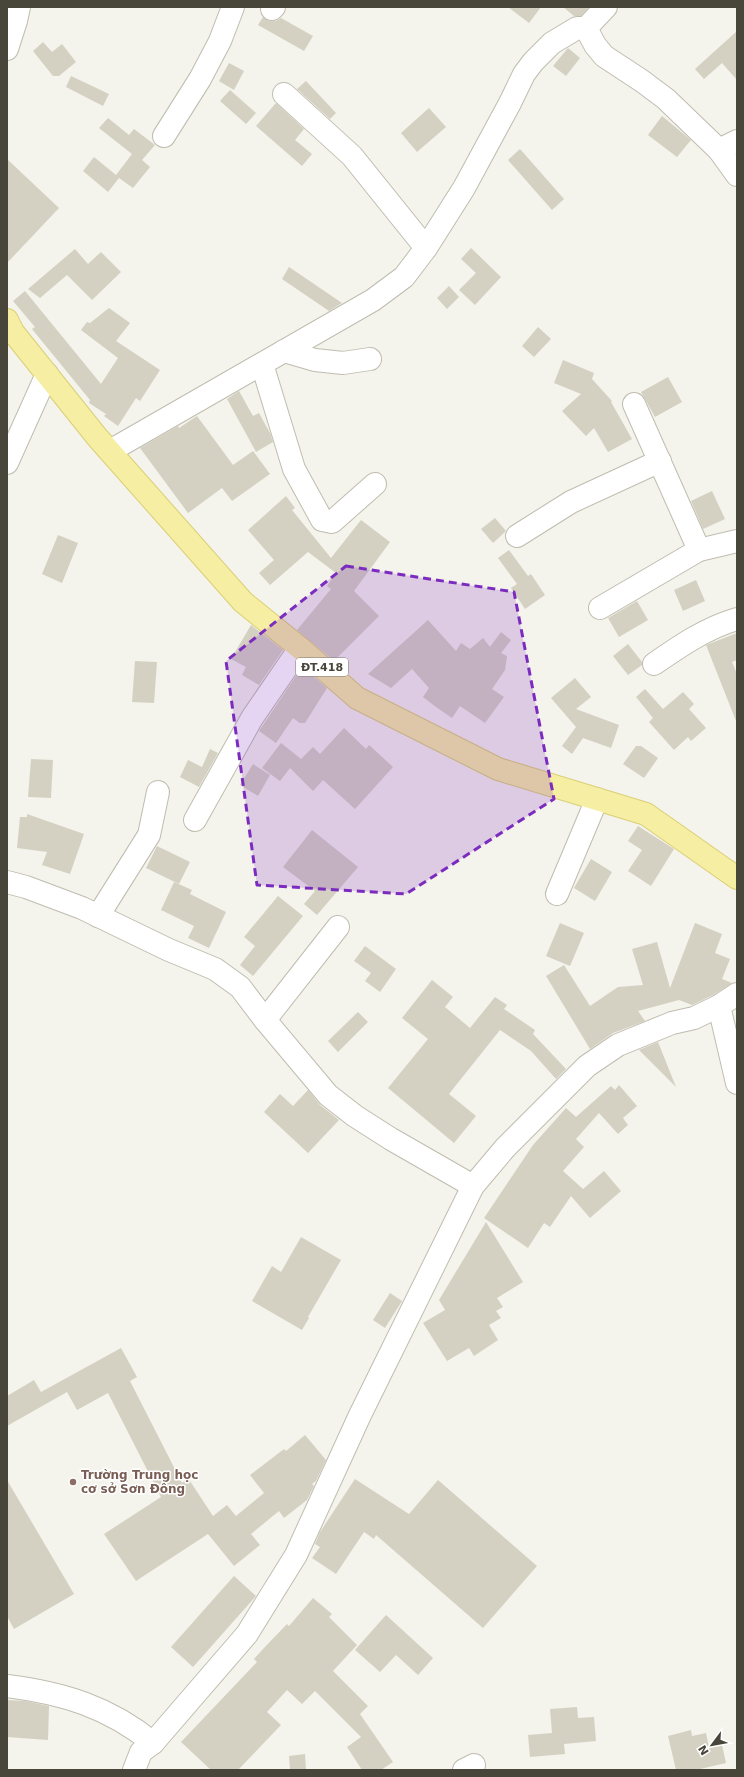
<svg xmlns="http://www.w3.org/2000/svg" width="744" height="1777" viewBox="0 0 744 1777" font-family="'DejaVu Sans',sans-serif">
  <rect width="100%" height="100%" fill="#f4f3ec"/>
  <g fill="#d5d1c2">
    <polygon points="508,7 541,7 529,23"/>
    <polygon points="563,7 589,7 581,16 574,16"/>
    <polygon points="263,17 269,21 276,21 281,18 313,36 304,51 258,25"/>
    <polygon points="737,31 737,80 722,63 704,79 695,69"/>
    <polygon points="43,42 52,52 62,44 76,62 59,76 53,76 33,51"/>
    <polygon points="568,48 580,58 566,76 553,66"/>
    <polygon points="229,63 244,71 234,90 219,81"/>
    <polygon points="71,76 109,94 103,106 66,87"/>
    <polygon points="306,81 336,113 330,119 297,89"/>
    <polygon points="230,90 256,113 246,124 220,101"/>
    <polygon points="276,103 304,129 295,140 312,154 302,166 256,126"/>
    <polygon points="429,108 446,127 417,152 401,133"/>
    <polygon points="662,116 691,140 677,157 648,135"/>
    <polygon points="108,118 129,135 134,129 155,145 142,160 150,167 133,188 119,178 108,192 83,171 94,157 116,175 132,154 99,128"/>
    <polygon points="520,149 564,199 552,210 508,160"/>
    <polygon points="7,159 59,208 7,263"/>
    <polygon points="471,248 501,277 475,305 459,290 476,273 461,259"/>
    <polygon points="75,249 88,264 101,252 121,272 92,300 67,275 40,298 28,289"/>
    <polygon points="289,267 342,303 329,311 282,279"/>
    <polygon points="449,286 459,297 447,309 437,298"/>
    <polygon points="25,291 101,384 118,358 81,330 87,322 90,323 109,308 130,323 116,341 160,370 140,401 136,398 118,426 104,416 106,414 89,403 90,400 32,329 35,327 13,301"/>
    <polygon points="538,327 551,339 534,357 522,346"/>
    <polygon points="563,360 594,373 592,379 612,401 611,402 632,439 608,452 594,428 586,436 562,411 581,394 554,383"/>
    <polygon points="668,377 682,402 655,417 641,392"/>
    <polygon points="239,391 253,416 259,413 270,433 273,442 256,452 227,399"/>
    <polygon points="197,416 233,465 253,451 270,474 232,501 222,488 188,513 140,448 178,426 179,428"/>
    <polygon points="712,491 725,519 703,529 691,501"/>
    <polygon points="286,496 295,508 292,510 331,558 361,520 390,542 354,591 379,616 334,661 297,630 331,589 327,586 336,573 308,552 270,585 259,573 274,560 248,530"/>
    <polygon points="495,518 506,531 493,543 481,529"/>
    <polygon points="58,535 78,543 62,583 42,574"/>
    <polygon points="509,550 528,576 531,574 545,595 525,609 511,588 517,584 498,558"/>
    <polygon points="696,580 705,601 683,611 674,590"/>
    <polygon points="637,601 648,620 619,637 608,618"/>
    <polygon points="428,620 456,651 461,643 470,649 483,638 490,647 501,632 511,640 501,653 507,656 505,670 492,689 504,697 485,723 460,706 452,718 436,707 423,697 429,688 412,669 391,688 368,674"/>
    <polygon points="251,625 283,650 259,685 242,675 246,667 231,659"/>
    <polygon points="737,633 737,660 732,662 737,674 737,721 736,721 706,645"/>
    <polygon points="628,644 642,662 642,665 628,675 613,656"/>
    <polygon points="135,661 157,662 154,703 132,702"/>
    <polygon points="302,667 327,688 305,723 300,723 293,718 276,743 259,731"/>
    <polygon points="575,678 591,697 576,709 619,725 611,748 583,738 572,754 562,746 576,727 551,698"/>
    <polygon points="645,689 663,709 683,692 694,704 689,709 706,728 691,741 688,737 674,750 649,722 653,718 636,697"/>
    <polygon points="344,728 366,749 369,745 393,767 355,809 323,780 313,791 290,768 280,781 262,768 281,743 301,759 313,747 320,754"/>
    <polygon points="636,746 641,746 658,758 644,778 623,764"/>
    <polygon points="210,749 218,753 199,787 180,777 188,760 202,767"/>
    <polygon points="31,759 53,760 51,798 28,797"/>
    <polygon points="253,764 270,775 258,796 240,785"/>
    <polygon points="27,814 84,834 70,874 42,865 47,852 17,848 20,817 27,817"/>
    <polygon points="638,826 674,849 651,886 628,871 642,850 628,841"/>
    <polygon points="312,830 358,867 317,915 304,904 315,891 283,867"/>
    <polygon points="157,846 190,862 179,884 146,868"/>
    <polygon points="591,859 612,872 595,901 574,888"/>
    <polygon points="174,882 192,890 190,894 226,912 209,948 188,938 194,926 161,910"/>
    <polygon points="278,896 303,916 253,976 240,965 255,946 244,937"/>
    <polygon points="560,923 584,933 570,966 546,956"/>
    <polygon points="695,923 722,934 715,953 730,959 722,979 732,983 713,995 692,1005 679,1000 638,1011 645,1021 613,1033 590,1049 546,976 564,965 590,1006 618,987 643,985 632,949 657,942 670,988"/>
    <polygon points="365,946 396,969 380,992 365,981 371,973 354,961"/>
    <polygon points="432,980 453,997 445,1007 470,1028 495,997 507,1005 504,1009 535,1030 533,1034 566,1069 556,1079 531,1051 500,1030 449,1094 476,1116 454,1143 388,1088 428,1039 402,1018"/>
    <polygon points="358,1012 368,1022 338,1052 328,1041"/>
    <polygon points="658,1042 676,1087 639,1050"/>
    <polygon points="619,1085 637,1106 623,1118 628,1125 618,1134 599,1113 576,1139 584,1147 563,1171 583,1189 604,1171 621,1191 590,1218 571,1196 550,1227 544,1223 528,1248 484,1218 533,1145 566,1108 576,1117 611,1086 615,1090"/>
    <polygon points="308,1090 320,1105 339,1120 308,1153 264,1112 280,1094 293,1106"/>
    <polygon points="486,1222 523,1282 497,1298 503,1307 496,1311 501,1318 489,1325 498,1340 474,1356 469,1348 447,1361 423,1323 445,1310 439,1300"/>
    <polygon points="301,1237 341,1260 308,1317 309,1318 302,1330 252,1301 272,1266 281,1272"/>
    <polygon points="390,1293 402,1301 385,1328 373,1320"/>
    <polygon points="121,1348 137,1377 130,1381 182,1483 188,1478 213,1516 227,1505 236,1516 264,1493 250,1475 284,1449 286,1451 305,1435 326,1460 316,1481 312,1484 314,1486 307,1500 284,1518 279,1511 251,1534 260,1545 234,1566 208,1534 136,1581 104,1534 161,1497 108,1393 77,1410 67,1392 7,1426 7,1396 34,1380 41,1392"/>
    <polygon points="355,1479 409,1514 438,1480 537,1566 483,1628 376,1535 374,1539 364,1532 336,1574 312,1558 320,1547 315,1544 320,1532"/>
    <polygon points="7,1480 74,1594 14,1629 7,1616"/>
    <polygon points="234,1576 256,1596 193,1667 171,1647"/>
    <polygon points="313,1598 332,1614 329,1617 357,1645 333,1671 368,1706 360,1714 393,1762 381,1770 362,1770 347,1747 361,1737 315,1691 302,1704 287,1690 267,1712 281,1725 238,1770 211,1770 181,1742 257,1662 254,1659 263,1649 287,1624 289,1626"/>
    <polygon points="386,1615 433,1658 418,1675 396,1655 380,1672 355,1650"/>
    <polygon points="7,1700 25,1701 49,1706 48,1740 7,1737"/>
    <polygon points="577,1707 578,1718 594,1717 596,1741 564,1744 565,1754 530,1757 528,1735 552,1733 550,1709"/>
    <polygon points="691,1730 692,1736 706,1733 709,1747 722,1745 726,1763 696,1770 676,1770 668,1736"/>
    <polygon points="305,1754 306,1770 290,1770 289,1756"/>
  </g>
  <g fill="none" stroke-linecap="round" stroke-linejoin="round">
    <defs>
      <g id="minor">
        <polyline points="272,9 274,7"/>
        <polyline points="586,28 606,7"/>
        <polyline points="7,49 16,21 19,7"/>
        <polyline points="284,94 352,156 426,248"/>
        <polyline points="164,136 200,79 220,41 233,7"/>
        <polyline points="719,150 737,141"/>
        <polyline points="284,351 315,360 343,363 370,359"/>
        <polyline points="262,364 294,469 322,520 332,522 375,484"/>
        <polyline points="634,404 699,550"/>
        <polyline points="110,451 373,300 404,277 426,248 464,188 510,103 524,74 533,62 552,43 577,28 586,28 595,45 604,56 642,81 666,99 719,150 737,175"/>
        <polyline points="7,463 47,374"/>
        <polyline points="517,536 571,502 660,461"/>
        <polyline points="600,608 699,550 737,541"/>
        <path d="M654,664C680,646 706,628 737,619"/>
        <polyline points="195,820 252,718 300,648"/>
        <polyline points="7,882 26,887 82,908 169,950 215,969 240,987 265,1020 328,1095 355,1116 391,1139 473,1186"/>
        <polyline points="557,894 597,799"/>
        <polyline points="98,916 149,835 158,792"/>
        <polyline points="719,1006 737,1083"/>
        <polyline points="265,1020 338,927"/>
        <path d="M7,1686C63,1693 109,1707 153,1743"/>
        <polyline points="134,1770 141,1752 153,1743 247,1634 296,1555 360,1415 473,1186 505,1148 587,1066 618,1045 672,1023 694,1018 719,1006 737,994"/>
        <polyline points="464,1770 474,1765"/>
      </g>
      <polyline id="major" points="7,320 13,332 97,437 243,602 300,648 357,698 498,769 646,814 737,878"/>
    </defs>
    <use href="#minor" stroke="#bfbdaf" stroke-width="24"/>
    <use href="#major" stroke="#dacf74" stroke-width="24"/>
    <use href="#minor" stroke="#fff" stroke-width="22"/>
    <use href="#major" stroke="#f6eea3" stroke-width="22"/>
  </g>
  <path fill="#7b2cbf" fill-opacity="0.2" stroke="#7b2cbf" stroke-width="3" stroke-dasharray="8 5" stroke-linejoin="round" d="M346,566L514,592L554,799L406,894L257,885L226,661Z"/>
  <circle fill="#8d6e63" stroke="#fff" stroke-width="1.5" cx="73" cy="1482" r="4"/>
  <g text-anchor="middle" stroke-width="3" stroke-linejoin="round" paint-order="stroke">
    <rect fill="#fff" stroke="#7f7d75" stroke-width="1" x="296" y="658" width="52" height="18" rx="3"/>
    <g font-size="11" font-weight="bold" fill="#48453a">
      <text x="322" y="671">ĐT.418</text>
    </g>
    <g font-size="12" font-weight="bold" fill="#785e54" stroke="#fff" text-anchor="start">
      <text x="81" y="1479">Trường Trung học<tspan x="81" dy="14">cơ sở Sơn Đông</tspan></text>
    </g>
  </g>
  <rect width="744" height="1777" fill="none" stroke="#48453a" stroke-width="16"/>
  <g transform="translate(712 1745) rotate(238)" stroke="#ffffff" stroke-width="3" paint-order="stroke">
  <path d="M0-3L7 15L0 10L-7 15Z" fill="#48453a"/>
  <text y="-6" font-size="11" font-weight="bold" text-anchor="middle" fill="#48453a">N</text>
  </g>
</svg>
